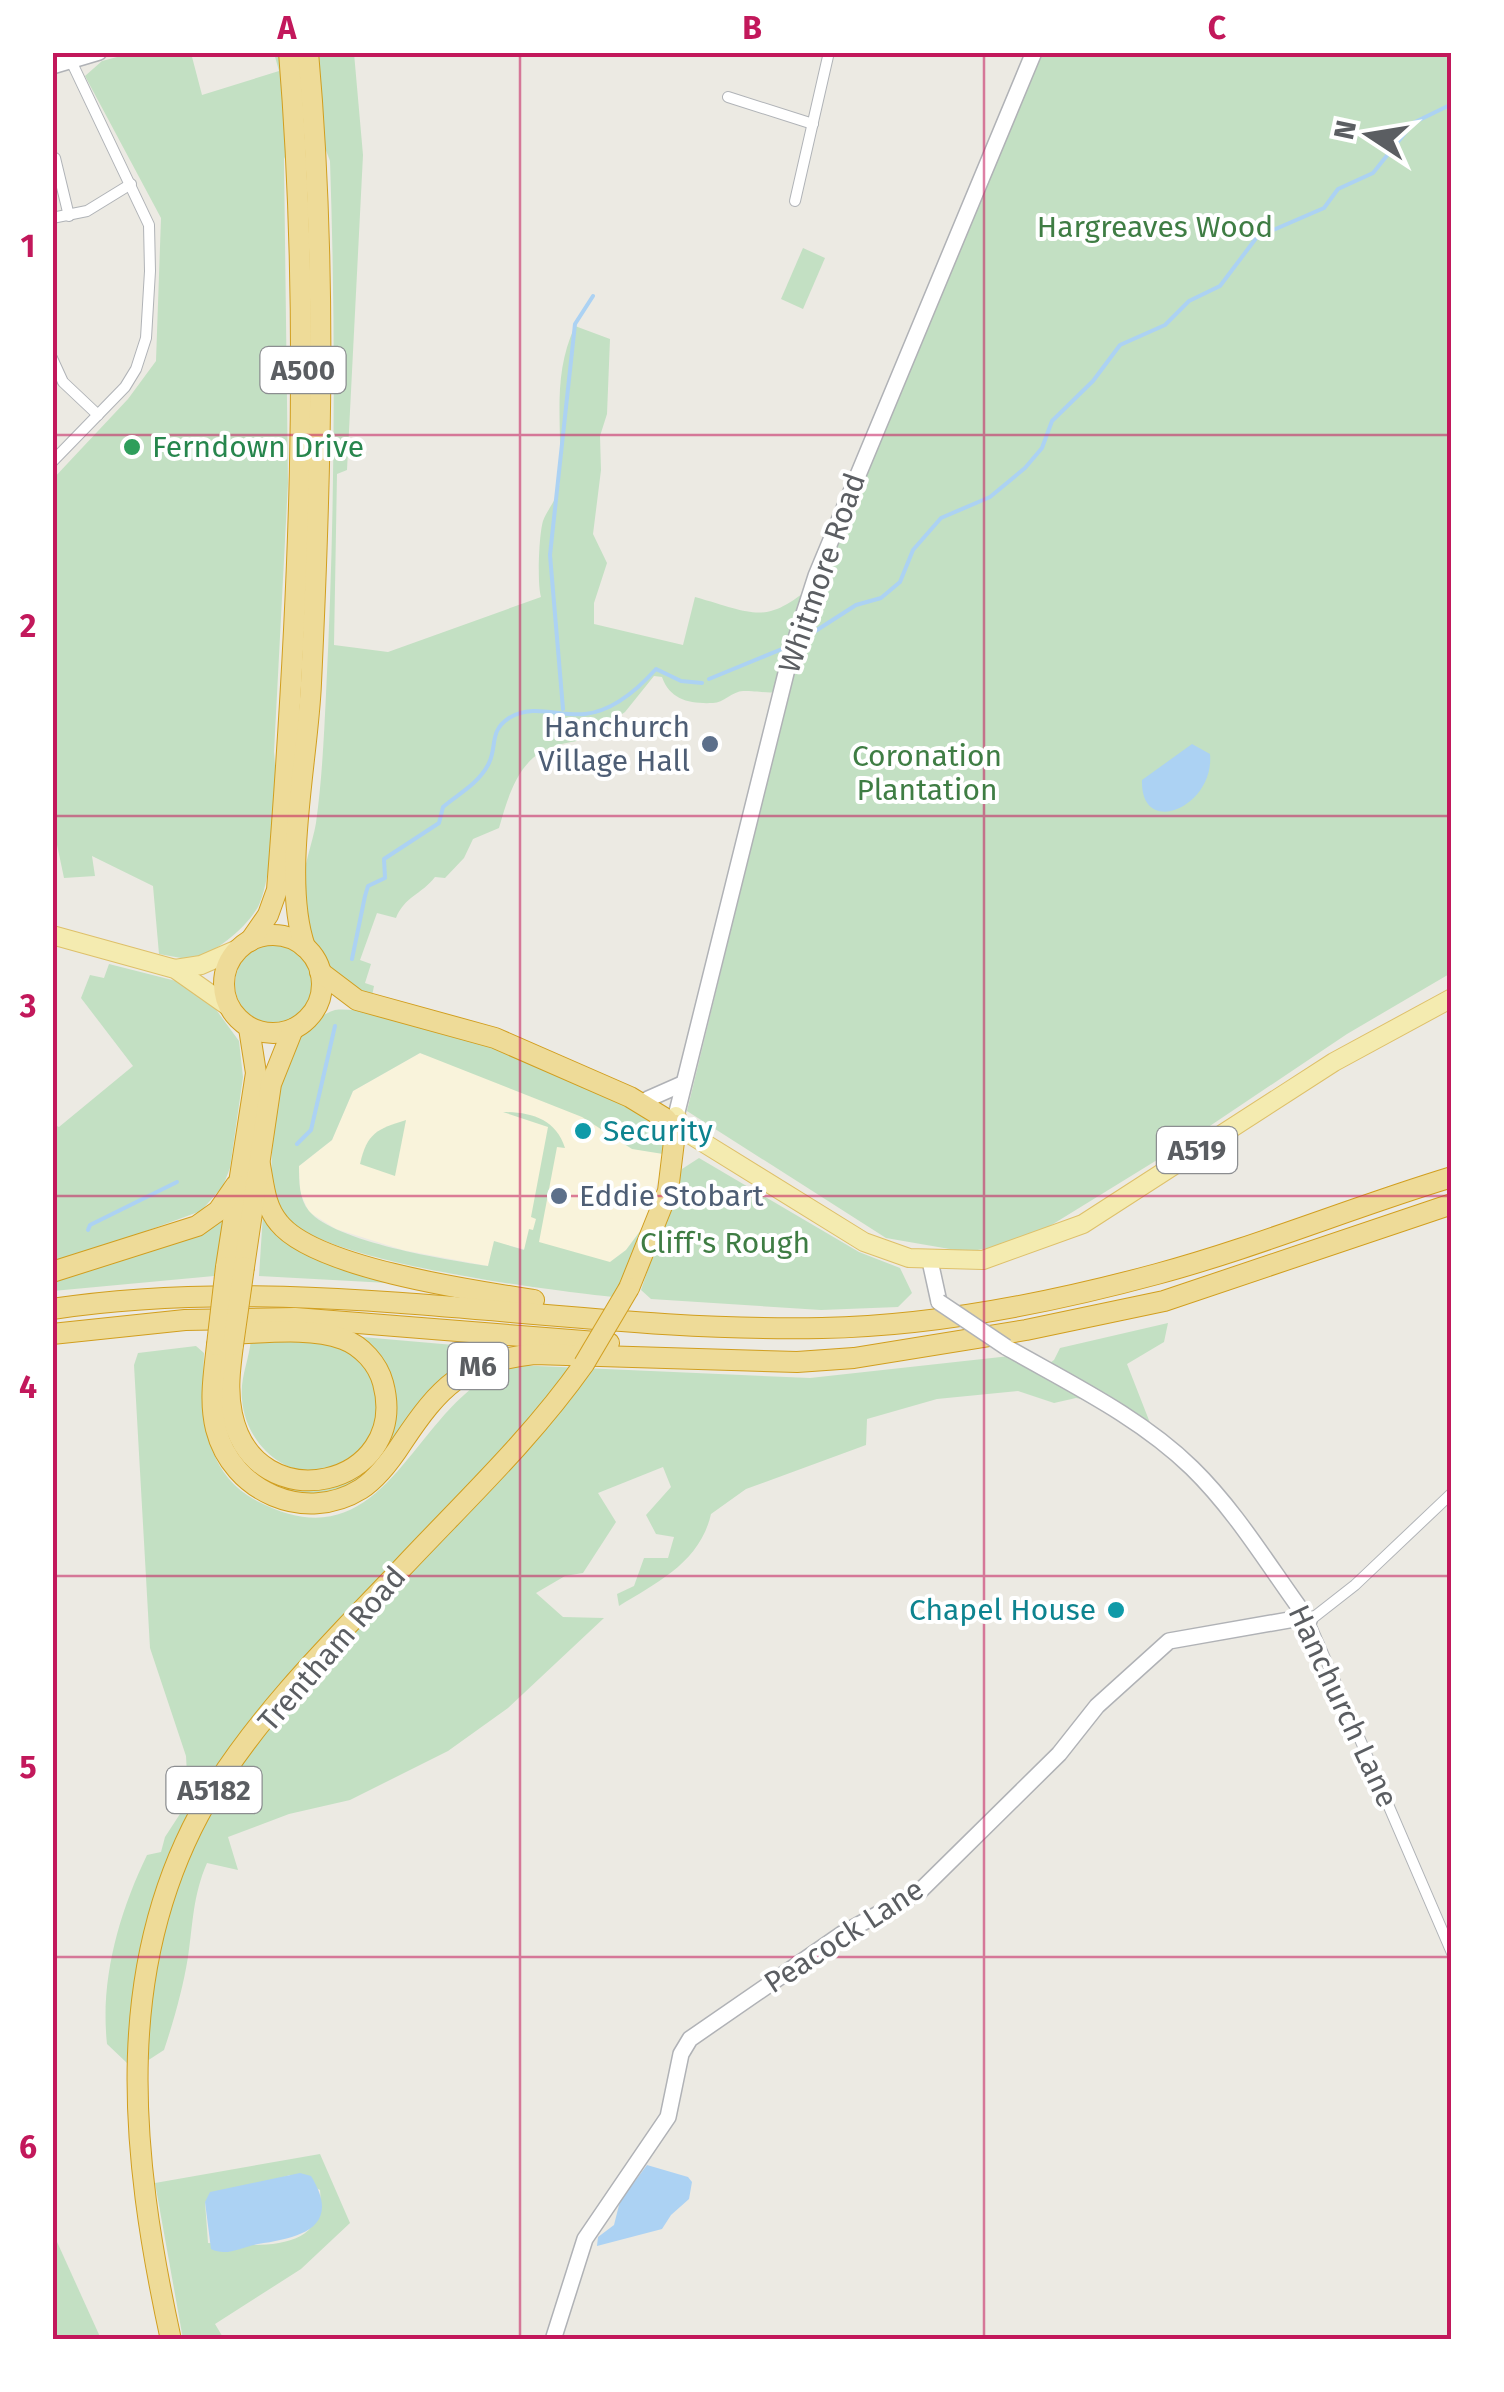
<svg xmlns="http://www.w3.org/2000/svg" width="1504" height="2392" viewBox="0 0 1504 2392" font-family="'Fira Sans',sans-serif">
  <rect width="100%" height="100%" fill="#eceae3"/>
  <polygon fill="#f9f3db" points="420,1053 534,1092 663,1154 662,1186 658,1180 644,1226 626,1250 610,1262 590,1265 494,1242 488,1266 403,1250 336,1229 309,1212 300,1192 299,1166 332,1140 353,1091"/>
  <g fill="#c3e0c3" fill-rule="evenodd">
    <path d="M132,53H191L202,95L279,71L274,53H282L290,146L284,159L288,483L274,752C278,786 273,877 258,907C246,928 215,953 192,960L159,954L153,886L92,856L95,876L64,878L52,821V480L128,399L156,361L161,218L85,76L102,61Z"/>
    <path d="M317,53H354L363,155L347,470L337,474L334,645L388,652L541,597C537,584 539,534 543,521C547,510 558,498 559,487C564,430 550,380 575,326L610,339L607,414L600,436L601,470L593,534L607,563L594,603V624L683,645L695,597C759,615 766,626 819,580L1039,53H1451V973L1347,1034L1183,1144L1032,1237L1004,1245L967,1252L886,1238L687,1111L789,690C769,695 763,691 743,691C733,691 723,703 713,703C690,704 670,700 662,677L654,676L625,712L609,723L610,728L594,729C581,744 575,740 558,745C519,755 509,794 499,828L473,839L464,858L445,878L435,877C422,894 404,897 396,918L377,913L360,960L371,964L365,983L374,986L372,996C325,983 310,942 304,897C300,872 312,847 316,823C322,780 324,736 326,694C335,516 336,339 330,161L324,145Z"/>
    <polygon points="803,248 825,258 803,309 781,299"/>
    <circle cx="274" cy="984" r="39"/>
    <polygon points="109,964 184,983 209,1000 239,1041 243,1077 230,1168 223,1186 201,1211 53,1265 52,1124 59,1127 133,1066 81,998 90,975 104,978"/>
    <path d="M335,1010C389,1003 588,1080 636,1112C647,1119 656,1129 665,1138L663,1154L632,1149L582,1117L420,1053L353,1091L332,1140L299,1166C299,1181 299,1199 309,1211C335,1242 447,1260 488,1266L494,1241L524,1250L529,1229L533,1230L536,1219L531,1217L548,1127L503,1112C531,1112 556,1119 565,1148L557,1147L539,1242L610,1262L626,1250L644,1226L639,1250L613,1297C553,1291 312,1261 284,1214C263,1179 274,1140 278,1102C282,1067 298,1022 335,1010Z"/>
    <path d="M406,1120L395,1176L360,1164C367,1133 377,1129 406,1120Z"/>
    <polygon points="699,1158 859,1252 900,1268 912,1293 898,1307 821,1310 651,1299 641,1290 682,1169"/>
    <polygon points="228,1209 221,1265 216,1266 214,1276 53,1291 53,1282 198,1232"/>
    <polygon points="263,1214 283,1239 311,1257 389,1274 388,1283 259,1276"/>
    <path d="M1168,1323L1164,1342L1127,1364L1152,1428L1107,1404L1076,1398L1054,1403L1018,1391L937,1399L867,1419L866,1445L746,1489L711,1514C700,1562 658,1582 619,1606L617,1594L634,1586L644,1558H668L674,1537L656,1534L646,1515L671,1487L663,1467L598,1493L616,1522L583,1573L565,1576L536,1593L563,1617L604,1618L508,1708L448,1751L350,1800L289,1814L228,1837L238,1870L207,1863C193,1895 193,1923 188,1957C183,1988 174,2020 164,2050L147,2061L127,2063L107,2044C100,1979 119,1913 147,1855L161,1852L165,1837L202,1780L187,1774L186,1756L150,1648L134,1365L138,1353L196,1346L204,1353C202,1409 200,1471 257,1501C393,1572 411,1395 515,1365L810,1378L1010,1356L1036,1373L1054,1360L1060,1348Z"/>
    <path d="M362,1337L500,1349L487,1355C453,1389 389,1470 348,1489C302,1510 236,1481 224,1431C219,1412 229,1367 230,1346L229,1418L297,1488C331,1492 350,1481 371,1454C406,1408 402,1378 362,1337Z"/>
    <path d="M251,1339C300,1339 366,1334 377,1393C380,1410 374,1437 362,1451C316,1500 246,1458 242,1399C240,1377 249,1361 251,1339Z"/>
    <path d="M320,2154L350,2223L301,2269L215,2324L224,2339H183L155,2183ZM290,2175L320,2190C327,2256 254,2245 208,2243L205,2202Z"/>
    <polygon points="53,2233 101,2339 53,2339"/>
  </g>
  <g fill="#acd2f3">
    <path d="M1192,744L1210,754C1215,807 1140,839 1142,780Z"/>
    <polygon points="647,2165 688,2177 692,2182 689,2199 671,2215 662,2229 597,2246 598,2237 614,2225 620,2201"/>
    <path d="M300,2173L311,2176C343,2228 299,2238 258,2244C241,2247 227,2257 211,2249L205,2202L210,2192Z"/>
  </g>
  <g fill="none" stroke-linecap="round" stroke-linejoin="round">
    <g stroke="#acd2f3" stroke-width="4">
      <polyline points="803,639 856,605 881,598 900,582 913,550 941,518 990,497 1025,468 1042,448 1052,421 1093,381 1120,345 1165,325 1189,301 1220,286 1257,237 1324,208 1338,189 1373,173 1413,123 1452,104"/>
      <polyline points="709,679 782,649"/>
      <polyline points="563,709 550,555 575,324 593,296"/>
      <path d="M352,959L365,896L368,886L385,878L384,859L439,823L443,807C458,794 477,785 488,765C498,747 488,732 509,718C533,703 560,717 585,714C613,711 639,688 656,669L681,681L702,683"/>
      <polyline points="297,1144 311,1130 335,1026"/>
      <polyline points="88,1230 90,1225 177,1182"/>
    </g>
    <defs>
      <g id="street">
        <polyline points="728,97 813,124"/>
        <polyline points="55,158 69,216"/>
        <polyline points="795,201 829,52"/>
        <polyline points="52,218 87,211 131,184"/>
        <polyline points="52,358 63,382 98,415"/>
        <polyline points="52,462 125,387 136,369 146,338 150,271 149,225 72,63"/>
        <polyline points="1452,1493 1355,1585 1309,1621 1452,1953"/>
      </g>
      <g id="secondary">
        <polyline points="52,66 99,52"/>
        <polyline points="648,1099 682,1084"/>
        <polyline points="676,1116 790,657 816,576 1034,52"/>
        <polyline points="930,1261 939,1302"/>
        <path d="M1006,1347C1069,1383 1140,1417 1192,1468C1238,1513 1271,1570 1309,1621"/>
        <polyline points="553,2340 585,2239 668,2117 681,2054 690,2039 842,1934 920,1891 1059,1754 1097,1706 1169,1641 1306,1617"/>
      </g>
      <g id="primary">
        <polyline points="52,935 175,969 229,1007"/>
        <polyline points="175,969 201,965 240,948"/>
        <polyline points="676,1116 683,1130 864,1242 909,1258 983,1260 1083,1224 1334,1062 1452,998"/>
      </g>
      <g id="highway">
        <circle cx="273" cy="984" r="49"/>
        <path d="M250,941L268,915L277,890C299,610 312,333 289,52"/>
        <path d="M305,947C281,878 308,759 311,683C321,473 327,262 308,52"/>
        <polyline points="320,972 357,1000 495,1038 630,1097 666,1119 676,1135"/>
        <path d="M260,1165C264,1186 265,1207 279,1223C315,1268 475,1291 534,1300"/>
        <polyline points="226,1267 256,1073 249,1028"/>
        <polyline points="244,1267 271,1084 293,1029"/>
        <polyline points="52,1272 197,1226 218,1211 236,1185"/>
        <polyline points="629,1288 668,1191 676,1125"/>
        <path d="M52,1309C310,1270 564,1333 822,1328C933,1326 1050,1303 1157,1274C1257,1247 1353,1207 1452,1177"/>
        <polyline points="52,1334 185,1320 295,1318 609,1343"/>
        <path d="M221,1334C259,1334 306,1326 343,1339C362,1346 378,1364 383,1383C411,1487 255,1523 232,1414C227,1391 230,1368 233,1345"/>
        <path d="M217,1345C214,1373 209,1401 216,1429C232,1492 305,1524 361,1489C378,1478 391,1460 402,1443C440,1386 463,1362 534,1354L797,1362L854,1358L1026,1330L1164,1301L1452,1204"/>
        <path d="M171,2340C130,2153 109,1957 215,1787C266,1706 338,1636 403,1567C466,1500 531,1439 584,1364"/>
      </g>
    </defs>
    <use href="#street" stroke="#b0b3b7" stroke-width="12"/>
    <use href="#secondary" stroke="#b0b2b6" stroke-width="18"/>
    <use href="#primary" stroke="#dec06a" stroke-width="20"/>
    <use href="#highway" stroke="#d19e1e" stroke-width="22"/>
    <use href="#street" stroke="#fff" stroke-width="10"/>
    <use href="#secondary" stroke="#fff" stroke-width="15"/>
    <use href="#primary" stroke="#f4ebb0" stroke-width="18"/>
    <use href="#highway" stroke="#eedb98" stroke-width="20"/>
    <defs>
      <polyline id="secondary-bridge" points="939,1302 1006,1347"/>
      <g id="highway-bridge">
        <polyline points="217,1345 226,1267"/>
        <polyline points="233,1345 244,1267"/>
        <polyline points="584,1364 629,1288"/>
      </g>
    </defs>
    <use href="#secondary-bridge" stroke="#b0b2b6" stroke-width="18" stroke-linecap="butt"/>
    <use href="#highway-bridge" stroke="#d19e1e" stroke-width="22" stroke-linecap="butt"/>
    <use href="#secondary-bridge" stroke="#fff" stroke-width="15"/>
    <use href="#highway-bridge" stroke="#eedb98" stroke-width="20"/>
  </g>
  <path fill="none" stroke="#c2185b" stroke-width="2.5" stroke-opacity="0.55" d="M520,52V2340M984,52V2340M52,435H1452M52,816H1452M52,1196H1452M52,1576H1452M52,1957H1452"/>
  <circle fill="#2e9e5b" stroke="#fff" stroke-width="4" cx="132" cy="447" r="10"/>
  <g fill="#5c6f8a" stroke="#fff" stroke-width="4">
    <circle cx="710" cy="744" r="10"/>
    <circle cx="559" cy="1196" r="10"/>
  </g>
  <g fill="#0f9aa8" stroke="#fff" stroke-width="4">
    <circle cx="583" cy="1131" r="10"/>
    <circle cx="1116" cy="1610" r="10"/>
  </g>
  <g text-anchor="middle" stroke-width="8" stroke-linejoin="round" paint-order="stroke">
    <g fill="#fff" stroke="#8c8e91" stroke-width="2.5">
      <rect x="260.5" y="347" width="85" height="46" rx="8"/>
      <rect x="1157" y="1127" width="80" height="46" rx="8"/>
      <rect x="448" y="1343" width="60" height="46" rx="8"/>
      <rect x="166.5" y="1767" width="95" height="46" rx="8"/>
    </g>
    <g font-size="28" font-weight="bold" fill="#5b5e62">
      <text x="303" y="380">A500</text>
      <text x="1197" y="1160">A519</text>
      <text x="478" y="1376">M6</text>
      <text x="214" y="1800">A5182</text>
    </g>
    <g font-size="30" fill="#3f7d44" stroke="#fff">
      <text x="1155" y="237">Hargreaves Wood</text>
      <text x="927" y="766">Coronation<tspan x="927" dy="34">Plantation</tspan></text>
      <text x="725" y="1253">Cliff's Rough</text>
    </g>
    <g font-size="30" fill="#27864d" stroke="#fff" text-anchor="start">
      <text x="152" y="457">Ferndown Drive</text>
    </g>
    <g font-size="30" fill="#5b5e62" stroke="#fff">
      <text transform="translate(822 573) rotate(-71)" y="10">Whitmore Road</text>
      <text transform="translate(332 1649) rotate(-49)" y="10">Trentham Road</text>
      <text transform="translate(1343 1706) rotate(65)" y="10">Hanchurch Lane</text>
      <text transform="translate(844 1936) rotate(-33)" y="10">Peacock Lane</text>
    </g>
    <g font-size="30" fill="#4e5e75" stroke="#fff" text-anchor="end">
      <text x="690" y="737">Hanchurch<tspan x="690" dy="34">Village Hall</tspan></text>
      <text x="579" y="1206" text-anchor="start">Eddie Stobart</text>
    </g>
    <g font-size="30" fill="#0d838f" stroke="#fff" text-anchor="start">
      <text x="603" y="1141">Security</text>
      <text x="1096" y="1620" text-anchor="end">Chapel House</text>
    </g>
  </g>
  <rect width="1504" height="2392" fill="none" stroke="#ffffff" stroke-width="110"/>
  <g transform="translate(1369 135) rotate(282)" stroke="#ffffff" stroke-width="8" paint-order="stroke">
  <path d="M0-8L18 38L0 25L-18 38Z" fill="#5b5e62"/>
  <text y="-15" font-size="28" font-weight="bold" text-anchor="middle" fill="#5b5e62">N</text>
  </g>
  <rect x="55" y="55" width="1394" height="2282" fill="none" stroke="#c2185b" stroke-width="4"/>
  <g font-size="32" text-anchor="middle" font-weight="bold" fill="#c2185b">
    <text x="287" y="39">A</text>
    <text x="752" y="39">B</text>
    <text x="1217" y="39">C</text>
    <text x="28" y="257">1</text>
    <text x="28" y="637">2</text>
    <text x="28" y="1017">3</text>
    <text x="28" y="1398">4</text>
    <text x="28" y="1778">5</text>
    <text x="28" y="2158">6</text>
  </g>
</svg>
